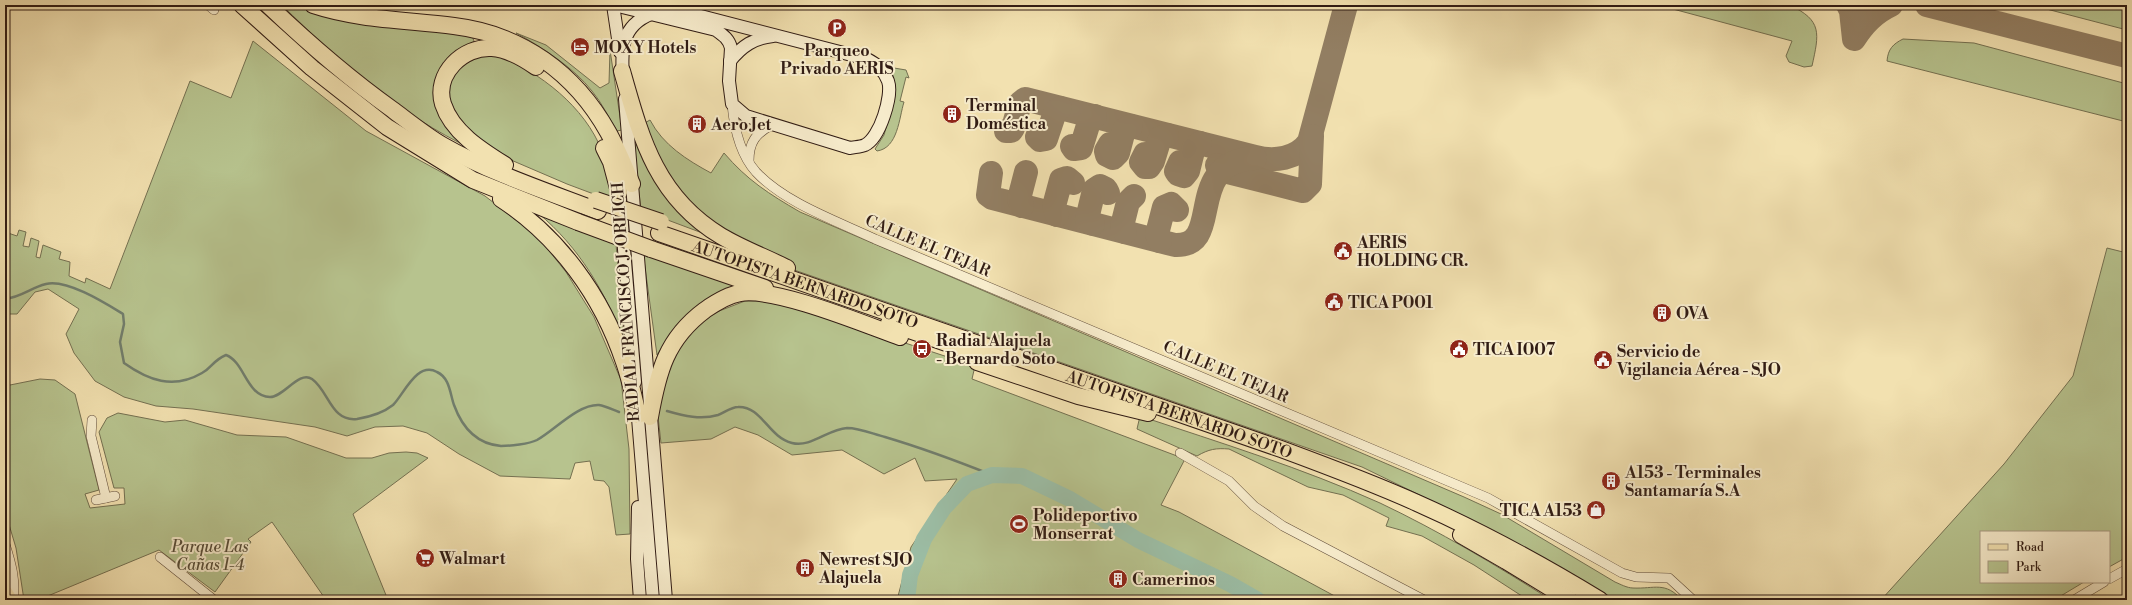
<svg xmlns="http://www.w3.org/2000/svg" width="2132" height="605" viewBox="0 0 2132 605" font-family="'Libre Bodoni',serif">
  <rect width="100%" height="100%" fill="#f2e1b0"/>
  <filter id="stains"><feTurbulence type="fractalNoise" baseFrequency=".005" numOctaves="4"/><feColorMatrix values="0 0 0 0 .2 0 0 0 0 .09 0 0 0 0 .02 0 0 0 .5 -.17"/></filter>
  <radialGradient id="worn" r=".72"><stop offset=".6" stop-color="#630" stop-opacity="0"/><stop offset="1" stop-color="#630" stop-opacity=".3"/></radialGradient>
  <g fill="#b7c38e" stroke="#747051">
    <path d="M282,5H297L339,19L472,36L474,41L437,86L472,149C400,115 338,61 282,5Z"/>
    <polygon points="357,5 409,5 426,9"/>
    <path d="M1658,5H1789C1823,20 1819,34 1812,66L1804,67L1789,62L1786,56L1792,41Z"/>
    <polygon points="2033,5 2127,5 2127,30 2035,6"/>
    <path d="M516,33L546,45L600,88L609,83L610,50L622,130L617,131C609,118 602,103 592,91C574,68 542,47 516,33Z"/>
    <path d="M1903,39L1974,43L2127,84V122L1887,61C1888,49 1893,44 1903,39Z"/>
    <polygon points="253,41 366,131 485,196 538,237 566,272 594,317 621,380 629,449 630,534 616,535 609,487 604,481 594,480 590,461 575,463 570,479 500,476 459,454 427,433 403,426 375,427 347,436 315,427 193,409 156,406 124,397 95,381 74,353 66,334 79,309 48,289 35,292 17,314 5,314 5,232 17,236 19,230 26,232 23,246 29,247 31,238 39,241 36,257 40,258 43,245 61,252 59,259 70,262 69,276 85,283 86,278 110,289 190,81 231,98"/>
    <path d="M497,55C540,72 585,107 602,151C608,167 611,185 615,202L567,184L490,151L458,118L448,95L451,79L463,64L481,56Z"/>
    <path d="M894,68L906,70L909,78L906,77L900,101L904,102C899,118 898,148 877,151L875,149L884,135L894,99L895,87L891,72Z"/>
    <polygon points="630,114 644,161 657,182 705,234 641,210"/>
    <path d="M650,120C663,145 687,160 711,173L724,153C747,180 769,194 800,212L1464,497L1501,514L1615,582C1620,584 1627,588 1633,588C1655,589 1665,581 1682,600H1610L1481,525L1362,467L774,263L686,204L641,125Z"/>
    <path d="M538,213L616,244L624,341C605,292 580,248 538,213Z"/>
    <polygon points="2107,248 2127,253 2127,557 2109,567 2109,532 1981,532 1981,582 2084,582 2054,600 1881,600 2004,464 2073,376"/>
    <polygon points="643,253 740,287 670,335 657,355"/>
    <polygon points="745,301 770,301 808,311 975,366 972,379 1185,459 1161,505 1179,512 1342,600 897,600 911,547 957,479 925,481 915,458 884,474 842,450 792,455 758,435 735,427 711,439 661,443 657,407 671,356 688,334 714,313"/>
    <polygon points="40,379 55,380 75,394 99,490 85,494 90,508 125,504 124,488 114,488 99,432 107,418 118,413 165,422 185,420 237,435 286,437 346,458 372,458 389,453 406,452 417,453 428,458 353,514 388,600 326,600 272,522 248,539 251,542 215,592 159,550 38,600 24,600 16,548 5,511 5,386"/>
    <path d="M1140,416C1221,443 1302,468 1380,503C1439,531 1496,565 1551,600H1528L1474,565L1422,536L1386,526L1389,518L1343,495L1308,487L1229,449C1216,448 1209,449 1197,456L1137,429Z"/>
  </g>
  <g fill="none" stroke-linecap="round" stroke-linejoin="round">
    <g stroke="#717d6c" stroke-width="2.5">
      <path d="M5,299C22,297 30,288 46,284C67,279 105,303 123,314L124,324L120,342L124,363C148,380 173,390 202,373C212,368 212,361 226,355C245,362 246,396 270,397C284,397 299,370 312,379C329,391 331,422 357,419C369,417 383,413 393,405C404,394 417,361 437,372C450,378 450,394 454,405C462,427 477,444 501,446C510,446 529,444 537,440C555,430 578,404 599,405C606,406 613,410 619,412"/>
      <path d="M667,411C684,416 701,420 718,415C724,413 731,407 738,407C762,406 768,437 792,443C811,448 828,429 847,428C860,428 873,434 885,437C922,448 957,461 992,475"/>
    </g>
    <polyline stroke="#9cbea6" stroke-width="16" points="907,600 910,575 924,539 944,508 967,484 992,475 1022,476 1070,499 1138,540 1230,584 1258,600"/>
    <g stroke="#927e62" stroke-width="24">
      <path d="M1848,5L1851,11L1854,39C1864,24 1874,13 1891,5"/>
      <polyline points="1927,5 2127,56"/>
      <path d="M1006,131H1011L1013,128L1020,103L1025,99L1255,157C1274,162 1297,159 1309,142L1346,5"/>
      <polyline points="1037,137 1040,140 1046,139 1055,112 1060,108"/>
      <polyline points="1110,144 1106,151 1107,155 1113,158 1118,153 1124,130 1131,126"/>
      <polyline points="1072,146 1074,149 1081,148 1089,122 1095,116"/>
      <polyline points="1145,154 1141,162 1145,167 1149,167 1153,161 1160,138 1167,135"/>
      <polyline points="1180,162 1176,171 1178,174 1184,176 1188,171 1194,147 1200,143"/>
      <polyline points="1217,165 1224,171 1303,191 1310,184 1312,136"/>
      <path d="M991,173L988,195L992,198L1175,245C1226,247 1181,163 1255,158"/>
      <polyline points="1022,206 1019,199 1026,172"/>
      <polyline points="1057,215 1054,206 1061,180 1067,178 1073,183"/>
      <polyline points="1093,224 1087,219 1094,190 1100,186 1106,189 1108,193"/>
      <polyline points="1125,232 1122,226 1128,202 1134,196"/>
      <polyline points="1160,241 1157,234 1164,207 1171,204 1177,210"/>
    </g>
    <defs>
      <g id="street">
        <polyline points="208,5 214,10"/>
        <path d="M732,104C734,127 740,154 756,172C785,203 837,221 875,239L1488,498L1622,573L1636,577L1669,578L1693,600"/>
        <path d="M749,161C749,142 756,133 772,125"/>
        <polyline points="92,420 91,436 106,498"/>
        <polyline points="1180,453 1229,481 1254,506 1283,526 1424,600"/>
        <polyline points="96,500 115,496"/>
        <path d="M5,544C11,563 16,580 13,600"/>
        <polyline points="160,557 214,600"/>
        <polyline points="2109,579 2127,569"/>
        <polyline points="2074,600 2104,582"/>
      </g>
      <g id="secondary">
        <polyline points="613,5 620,52"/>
        <path d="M614,5L716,30C723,35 729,39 731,48L729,81L732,104L746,116L850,148C854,147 861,147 865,145C880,138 893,95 888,81C884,70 877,64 867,59L658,5"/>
        <path d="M730,61C742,46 754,38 773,36"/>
        <path d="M623,78C621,50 621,26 651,14"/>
        <polyline points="625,99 666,600"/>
        <polyline points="620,201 635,382"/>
        <polyline points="637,406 653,600"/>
        <polyline points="638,507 637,559 640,600"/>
      </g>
      <polyline id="primary" points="5,592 10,600"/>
      <g id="highway">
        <polyline points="242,5 312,68 387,127 473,180 578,222"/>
        <path d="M268,5C308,43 348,78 393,110C409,122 425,135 442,145C491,173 546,191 598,211"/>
        <path d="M313,5C358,20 407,20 454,26C521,34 575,73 608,132C617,148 624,166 632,184"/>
        <path d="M622,71C641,138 656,197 721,236C741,248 765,257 787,268"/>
        <polyline points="604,148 611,162 619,192"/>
        <path d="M505,165C481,150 452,132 443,104C434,74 463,46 492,48C507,49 523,58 536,67"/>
        <path d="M501,199C559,237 602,296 624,362C630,379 634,397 638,415"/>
        <path id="s1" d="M659,233L1281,449C1327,466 1373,483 1417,503C1480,531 1541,564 1600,600"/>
        <polyline points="651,249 765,288"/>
        <polyline points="889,323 992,359"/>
        <polyline points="977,362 1078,396 1148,413"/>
        <path d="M650,417C658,372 666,339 705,310C715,303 728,295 740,293C775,287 864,324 900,337"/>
        <polyline points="1461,535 1506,561 1570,600"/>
      </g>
    </defs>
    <use href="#street" stroke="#614d3b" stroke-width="10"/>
    <use href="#secondary" stroke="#311c14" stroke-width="14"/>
    <use href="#primary" stroke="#311c14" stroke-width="16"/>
    <use href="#highway" stroke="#311c14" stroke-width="18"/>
    <use href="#street" stroke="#f7eccc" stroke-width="9"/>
    <use href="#secondary" stroke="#f7eccc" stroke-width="12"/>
    <use href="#primary" stroke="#f2e1b0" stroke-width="14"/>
    <use href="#highway" stroke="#f2e1b0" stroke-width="16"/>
    <defs>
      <g id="highway-bridge">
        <polyline points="596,200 661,222"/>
        <polyline points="578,222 651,249"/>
      </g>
    </defs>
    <use href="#highway-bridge" stroke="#311c14" stroke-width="18" stroke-linecap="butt"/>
    <use href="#highway-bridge" stroke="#f2e1b0" stroke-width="16"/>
  </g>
  <defs>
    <symbol id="parking-disc" viewBox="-11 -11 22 22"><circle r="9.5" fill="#8f2418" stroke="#f7eccc"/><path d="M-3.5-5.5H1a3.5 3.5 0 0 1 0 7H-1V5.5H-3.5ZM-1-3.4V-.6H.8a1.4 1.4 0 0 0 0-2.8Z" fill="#fff"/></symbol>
    <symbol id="hotel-disc" viewBox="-11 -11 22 22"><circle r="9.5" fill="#8f2418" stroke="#f7eccc"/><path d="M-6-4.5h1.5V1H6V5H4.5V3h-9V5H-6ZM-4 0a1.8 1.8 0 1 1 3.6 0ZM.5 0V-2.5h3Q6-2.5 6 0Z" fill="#fff"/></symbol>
    <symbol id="building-disc" viewBox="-11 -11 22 22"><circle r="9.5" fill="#8f2418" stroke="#f7eccc"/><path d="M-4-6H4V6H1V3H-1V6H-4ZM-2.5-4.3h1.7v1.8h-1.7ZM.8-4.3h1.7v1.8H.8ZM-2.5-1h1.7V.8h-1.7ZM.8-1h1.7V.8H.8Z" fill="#fff"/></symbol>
    <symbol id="civic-disc" viewBox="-11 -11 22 22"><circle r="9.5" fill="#8f2418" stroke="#f7eccc"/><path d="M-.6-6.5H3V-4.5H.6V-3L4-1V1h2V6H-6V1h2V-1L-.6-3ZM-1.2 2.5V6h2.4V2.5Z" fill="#fff"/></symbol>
    <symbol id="bus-disc" viewBox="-11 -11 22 22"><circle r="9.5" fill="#8f2418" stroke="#f7eccc"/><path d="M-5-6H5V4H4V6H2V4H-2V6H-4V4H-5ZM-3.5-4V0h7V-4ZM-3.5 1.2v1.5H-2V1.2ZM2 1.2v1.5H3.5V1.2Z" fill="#fff"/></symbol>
    <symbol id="shop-disc" viewBox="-11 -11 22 22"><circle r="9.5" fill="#8f2418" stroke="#f7eccc"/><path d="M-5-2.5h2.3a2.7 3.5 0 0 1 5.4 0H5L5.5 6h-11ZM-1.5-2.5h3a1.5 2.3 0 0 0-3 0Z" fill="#fff"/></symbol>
    <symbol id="stadium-disc" viewBox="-11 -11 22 22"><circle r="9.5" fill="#8f2418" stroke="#f7eccc"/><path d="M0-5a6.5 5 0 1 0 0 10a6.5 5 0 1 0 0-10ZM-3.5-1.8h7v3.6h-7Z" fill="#fff"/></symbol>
    <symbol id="supermarket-disc" viewBox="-11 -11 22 22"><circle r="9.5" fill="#8f2418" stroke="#f7eccc"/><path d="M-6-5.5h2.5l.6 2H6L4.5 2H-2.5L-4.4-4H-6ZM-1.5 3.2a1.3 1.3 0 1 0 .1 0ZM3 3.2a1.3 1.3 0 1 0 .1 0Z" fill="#fff"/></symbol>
  </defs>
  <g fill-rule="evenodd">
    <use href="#parking-disc" x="826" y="17" width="22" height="22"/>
    <use href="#hotel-disc" x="569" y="36" width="22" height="22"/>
    <use href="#building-disc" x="941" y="103" width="22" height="22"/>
    <use href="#building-disc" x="686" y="113" width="22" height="22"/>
    <use href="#civic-disc" x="1332" y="240" width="22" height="22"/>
    <use href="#civic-disc" x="1323" y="291" width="22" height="22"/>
    <use href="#building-disc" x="1651" y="302" width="22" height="22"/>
    <use href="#bus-disc" x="911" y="338" width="22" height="22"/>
    <use href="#civic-disc" x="1448" y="338" width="22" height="22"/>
    <use href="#civic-disc" x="1592" y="349" width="22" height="22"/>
    <use href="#building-disc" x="1600" y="470" width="22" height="22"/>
    <use href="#shop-disc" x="1585" y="499" width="22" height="22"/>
    <use href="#stadium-disc" x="1008" y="513" width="22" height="22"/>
    <use href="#supermarket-disc" x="414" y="547" width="22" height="22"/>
    <use href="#building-disc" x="794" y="557" width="22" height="22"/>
    <use href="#building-disc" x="1107" y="568" width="22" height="22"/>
  </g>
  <g text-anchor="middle" stroke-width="4" stroke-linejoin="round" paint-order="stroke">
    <g font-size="16" font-weight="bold" fill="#311c14" stroke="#f7eccc" text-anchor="start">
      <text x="594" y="53">MOXY Hotels</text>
      <text x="837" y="56" text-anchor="middle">Parqueo<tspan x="837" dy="18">Privado AERIS</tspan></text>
      <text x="966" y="111">Terminal<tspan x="966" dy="18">Doméstica</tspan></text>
      <text x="711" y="130">Aero Jet</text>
      <text x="1357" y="248">AERIS<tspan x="1357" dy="18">HOLDING CR.</tspan></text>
      <text x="1348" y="308">TICA P001</text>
      <text x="1676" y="319">OVA</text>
      <text x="936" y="346">Radial Alajuela<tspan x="936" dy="18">- Bernardo Soto</tspan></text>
      <text x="1473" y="355">TICA I007</text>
      <text x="1617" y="357">Servicio de<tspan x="1617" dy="18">Vigilancia Aérea - SJO</tspan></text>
      <text x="1625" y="478">A153 - Terminales<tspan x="1625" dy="18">Santamaría S.A</tspan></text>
      <text x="1582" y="516" text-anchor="end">TICA A153</text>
      <text x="1033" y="521">Polideportivo<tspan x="1033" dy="18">Monserrat</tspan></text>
      <text x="439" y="564">Walmart</text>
      <text x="819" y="565">Newrest SJO<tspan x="819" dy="18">Alajuela</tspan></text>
      <text x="1132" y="585">Camerinos</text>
    </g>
    <g font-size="16" fill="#311c14" stroke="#f7eccc">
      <text transform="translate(928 245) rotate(23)" y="6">CALLE EL TEJAR</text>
      <text dy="6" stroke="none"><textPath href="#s1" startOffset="155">AUTOPISTA BERNARDO SOTO</textPath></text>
      <text transform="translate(625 302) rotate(-94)" y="6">RADIAL FRANCISCO J. ORLICH</text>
      <text transform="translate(1226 371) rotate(23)" y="6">CALLE EL TEJAR</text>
      <text dy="6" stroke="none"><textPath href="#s1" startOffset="551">AUTOPISTA BERNARDO SOTO</textPath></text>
    </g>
    <g font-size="16" font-style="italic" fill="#594e39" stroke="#f7eccc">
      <text x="210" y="552">Parque Las<tspan x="210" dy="18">Cañas 1-4</tspan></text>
    </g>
  </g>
  <rect width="2132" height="605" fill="none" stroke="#f2e1b0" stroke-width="20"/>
  <rect x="6" y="6" width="2120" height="593" fill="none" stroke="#311c14" stroke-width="2"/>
  <rect x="10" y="10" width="2112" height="585" fill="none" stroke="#311c14"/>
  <rect x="1980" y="531" width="130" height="52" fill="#f7eccc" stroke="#a89982"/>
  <rect x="1988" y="544" width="20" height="6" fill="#f2e1b0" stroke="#a89982"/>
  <text x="2016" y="551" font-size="12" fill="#311c14">Road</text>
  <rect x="1988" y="561" width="20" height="12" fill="#b7c38e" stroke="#a89982"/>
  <text x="2016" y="571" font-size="12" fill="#311c14">Park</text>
  <rect width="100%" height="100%" filter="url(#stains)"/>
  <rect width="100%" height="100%" fill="url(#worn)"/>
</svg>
